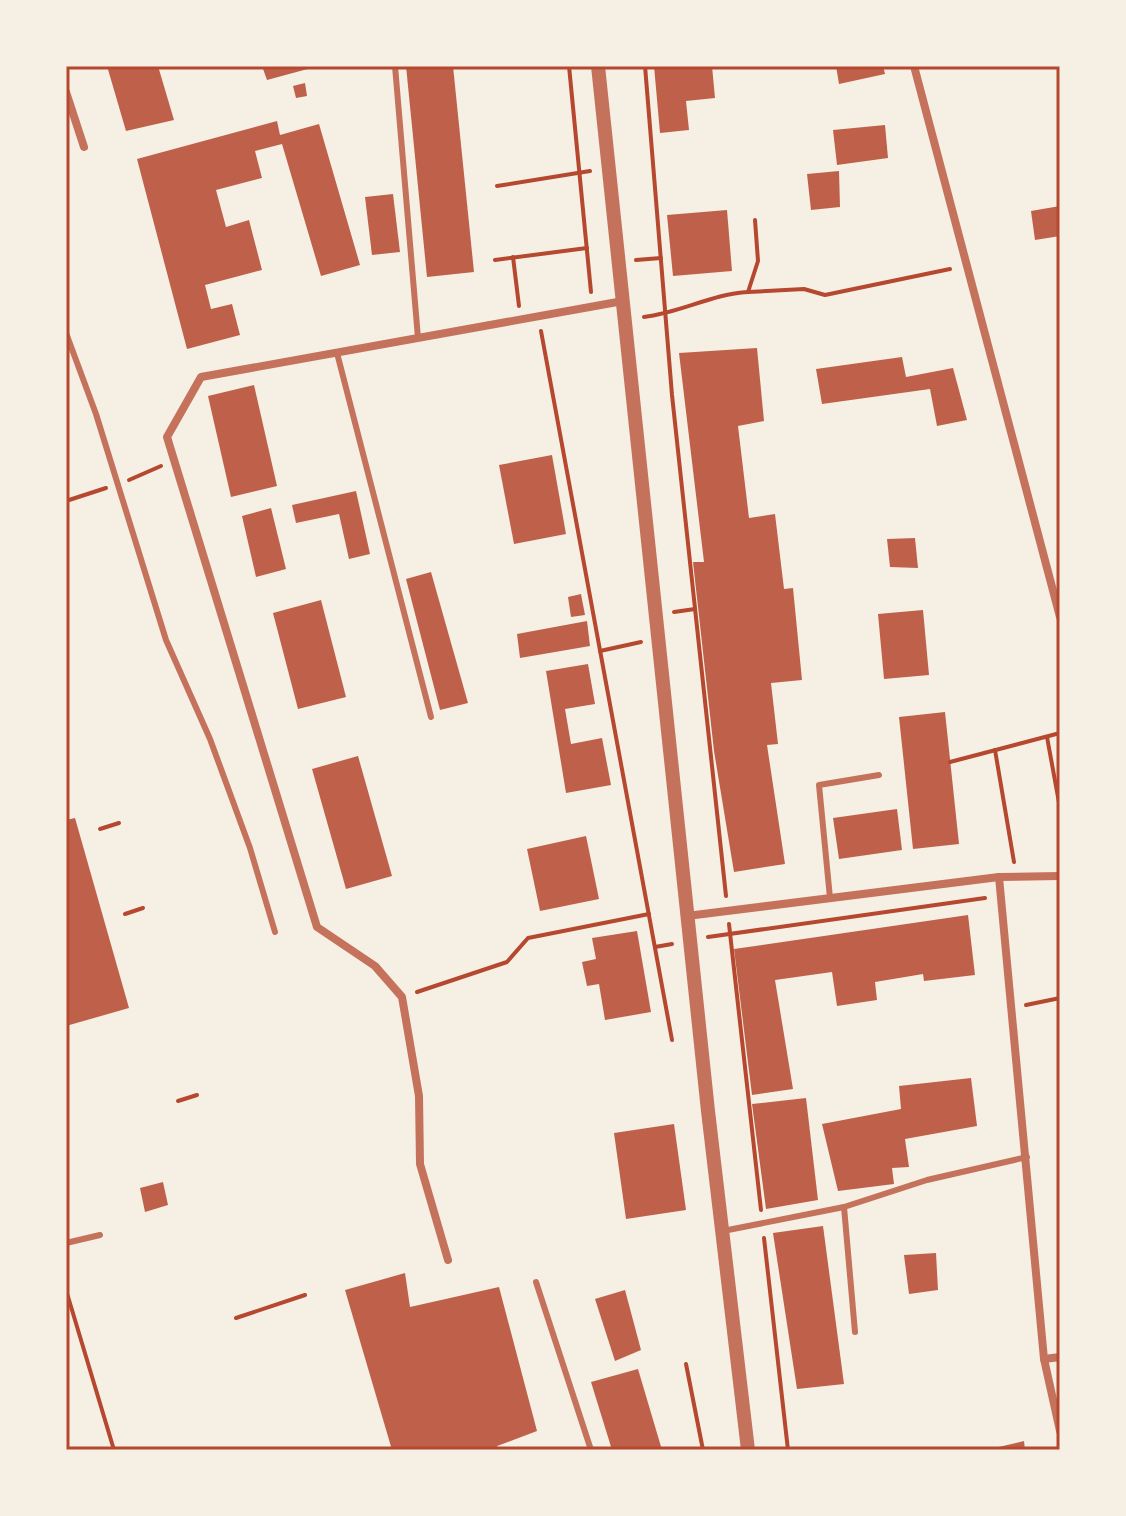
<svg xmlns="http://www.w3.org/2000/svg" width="1126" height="1516" viewBox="0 0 1126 1516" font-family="'Alegreya Sans',sans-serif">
  <rect width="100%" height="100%" fill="#f6efe4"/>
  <g fill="#bf614a">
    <polygon points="107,66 158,66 174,120 126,131"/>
    <polygon points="262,66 315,66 315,67 267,80"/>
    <polygon points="406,66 453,66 474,272 427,277"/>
    <polygon points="654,66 712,66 715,98 686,101 689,130 660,133"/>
    <polygon points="836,66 883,66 885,74 839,84"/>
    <polygon points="305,83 307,96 296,98 293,86"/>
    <polygon points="277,121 280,135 319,124 360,265 321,276 282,144 255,151 262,178 216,190 226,227 249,220 262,270 205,285 211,309 232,304 240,335 187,349 137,159"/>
    <polygon points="885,125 888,158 837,165 833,130"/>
    <polygon points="839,171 840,207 811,210 807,174"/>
    <polygon points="393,194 400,252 372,255 365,197"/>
    <polygon points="1060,206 1060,236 1035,240 1031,211"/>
    <polygon points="727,210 732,271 673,276 667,215"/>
    <polygon points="757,348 764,421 738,426 749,518 775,514 784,589 793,588 802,680 771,683 778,744 767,745 785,864 734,872 714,751 693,562 704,562 679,353"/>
    <polygon points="902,357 906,377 953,368 967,420 937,426 930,389 822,404 816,369"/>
    <polygon points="254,385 277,486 231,497 208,396"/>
    <polygon points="552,455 566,534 514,544 499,465"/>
    <polygon points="356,491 370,554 349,559 339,514 296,523 292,505"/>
    <polygon points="271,508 286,569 256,577 242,516"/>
    <polygon points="915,538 918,568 890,567 887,539"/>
    <polygon points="431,572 468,703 440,710 406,579"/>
    <polygon points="581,594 585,615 571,617 568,597"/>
    <polygon points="321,600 346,697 298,709 273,613"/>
    <polygon points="923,610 929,675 884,679 878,614"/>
    <polygon points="587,621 590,646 520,658 517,634"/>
    <polygon points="588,664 595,704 565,709 571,744 602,738 611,785 566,793 546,671"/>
    <polygon points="945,712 959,844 913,849 899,717"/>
    <polygon points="358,756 392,876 346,889 312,769"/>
    <polygon points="897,809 902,850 839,859 833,818"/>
    <polygon points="75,818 129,1008 66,1026 66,820"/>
    <polygon points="586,836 599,899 540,911 527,849"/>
    <polygon points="968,915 975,975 924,981 923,974 875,982 877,1000 837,1006 832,972 775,980 793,1089 752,1095 734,949"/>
    <polygon points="637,931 651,1012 605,1020 599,984 587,986 582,962 596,959 592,938"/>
    <polygon points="971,1078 977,1126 905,1139 909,1167 892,1168 894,1184 838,1191 822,1124 901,1109 899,1086"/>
    <polygon points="806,1098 818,1200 766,1209 752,1104"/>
    <polygon points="674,1124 686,1210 626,1219 614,1133"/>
    <polygon points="163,1182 168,1205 145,1212 140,1188"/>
    <polygon points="823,1226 844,1384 797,1389 773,1233"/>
    <polygon points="936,1253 938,1290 909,1294 904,1255"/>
    <polygon points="405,1273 410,1307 499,1287 537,1431 497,1446 499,1450 392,1450 345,1290"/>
    <polygon points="625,1290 641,1350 615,1361 595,1299"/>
    <polygon points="638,1369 662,1450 612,1450 591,1382"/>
    <polygon points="1024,1441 1025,1450 990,1450 990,1449"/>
  </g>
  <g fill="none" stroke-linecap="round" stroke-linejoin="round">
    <g stroke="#b5482f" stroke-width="4">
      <polyline points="569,66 591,292"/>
      <polyline points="645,66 672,395 726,896"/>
      <polyline points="497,186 590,171"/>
      <polyline points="513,257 519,306"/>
      <polyline points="495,260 587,248"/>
      <polyline points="636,260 661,258"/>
      <polyline points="748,292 804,289 825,295 950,269"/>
      <path d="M644,317C680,313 712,294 748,292L758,261L755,220"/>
      <polyline points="541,331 672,1040"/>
      <polyline points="129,480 161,466"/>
      <polyline points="66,501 106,488"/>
      <polyline points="674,612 695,609"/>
      <polyline points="600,651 641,642"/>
      <polyline points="1047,737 1060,808"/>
      <polyline points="995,750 1014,862"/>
      <polyline points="950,762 1060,733"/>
      <polyline points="100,829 119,823"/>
      <polyline points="125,914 143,908"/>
      <polyline points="729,924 761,1210"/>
      <polyline points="708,937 985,898"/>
      <polyline points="655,947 672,944"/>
      <polyline points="417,992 507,962 528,938 649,914"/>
      <polyline points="1026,1005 1060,998"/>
      <polyline points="178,1101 197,1095"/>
      <polyline points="764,1238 788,1450"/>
      <polyline points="66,1290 114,1450"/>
      <polyline points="236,1318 305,1295"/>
      <polyline points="686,1364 703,1450"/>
    </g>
    <g stroke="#c5725c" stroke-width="6">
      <polyline points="395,66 418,338"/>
      <polyline points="66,333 96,414 166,640 210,739 250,848 275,932"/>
      <polyline points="337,353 431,717"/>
      <polyline points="830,898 819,785 879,775"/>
      <polyline points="844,1207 855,1332"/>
      <polyline points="723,1231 844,1207 927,1180 1027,1157"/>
      <polyline points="66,1243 100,1235"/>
      <polyline points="536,1282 591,1450"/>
    </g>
    <g stroke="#c5725c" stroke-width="8">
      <polyline points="914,66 1060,617"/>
      <polyline points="66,92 84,147"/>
      <polyline points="999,877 1044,1359 1060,1431"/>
      <polyline points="687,916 999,877 1060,876"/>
      <polyline points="448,1260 420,1164 419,1096 402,997 375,966 317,927 167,437 201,377 623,301"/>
      <polyline points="1044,1359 1060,1357"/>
    </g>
    <polyline stroke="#c5725c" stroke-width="14" points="598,66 708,1111 748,1450"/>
  </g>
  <rect width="1126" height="1516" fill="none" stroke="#f6efe4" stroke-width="136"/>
  <rect x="68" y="68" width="990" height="1380" fill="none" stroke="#b5482f" stroke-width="3"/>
</svg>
